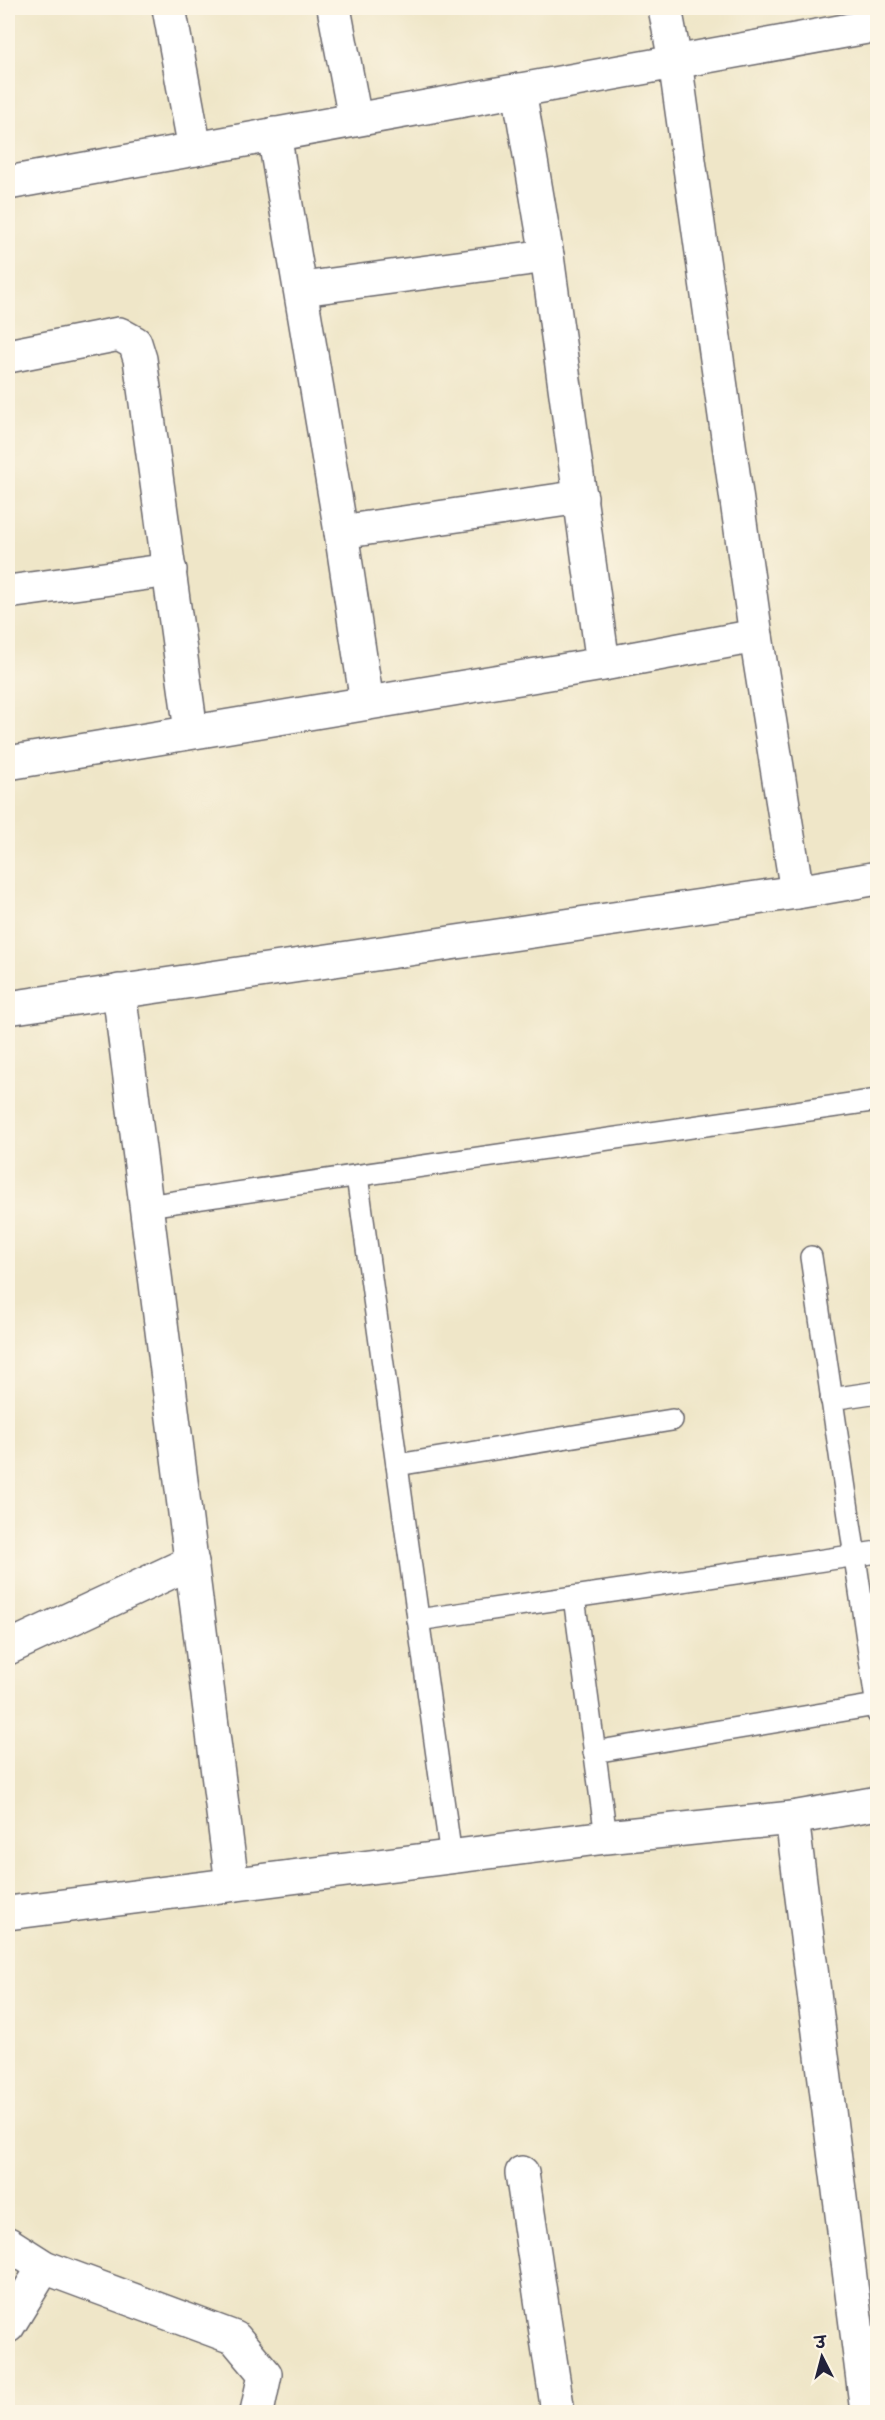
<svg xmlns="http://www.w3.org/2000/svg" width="885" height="2420" viewBox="0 0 885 2420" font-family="'Comic Neue','Playpen Sans Deva',sans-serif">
  <rect width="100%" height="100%" fill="#fcf5e5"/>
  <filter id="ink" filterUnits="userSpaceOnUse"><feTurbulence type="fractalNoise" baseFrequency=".0167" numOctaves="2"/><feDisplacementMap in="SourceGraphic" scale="12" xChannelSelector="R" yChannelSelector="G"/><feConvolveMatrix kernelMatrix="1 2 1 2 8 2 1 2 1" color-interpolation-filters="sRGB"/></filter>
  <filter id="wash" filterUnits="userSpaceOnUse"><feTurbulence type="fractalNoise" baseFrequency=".008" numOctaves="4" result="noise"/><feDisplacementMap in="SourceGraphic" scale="24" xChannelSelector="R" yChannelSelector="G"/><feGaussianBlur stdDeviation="1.35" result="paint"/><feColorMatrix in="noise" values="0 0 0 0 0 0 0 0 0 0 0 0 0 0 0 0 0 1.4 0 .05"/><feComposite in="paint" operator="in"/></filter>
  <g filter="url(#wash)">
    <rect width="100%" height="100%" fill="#efe6c8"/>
  </g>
  <g filter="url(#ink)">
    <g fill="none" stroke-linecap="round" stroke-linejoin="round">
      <defs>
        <g id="service">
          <polyline points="357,1176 451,1857"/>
          <polyline points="147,1206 878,1100"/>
          <polyline points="811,1257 878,1714"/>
          <polyline points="831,1399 878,1392"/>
          <polyline points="397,1465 672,1420"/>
          <polyline points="574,1597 606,1837"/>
          <polyline points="418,1620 878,1552"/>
          <polyline points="594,1752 876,1705"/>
        </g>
        <g id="minor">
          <polyline points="169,8 195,149"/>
          <polyline points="334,8 355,119"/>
          <polyline points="665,8 675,61 756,636 797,892"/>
          <polyline points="519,90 547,256 603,664"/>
          <polyline points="274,134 341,532 367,703"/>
          <polyline points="8,183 878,25"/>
          <polyline points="302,289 547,256"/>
          <polyline points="8,356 119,334 135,343 140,359 191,731"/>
          <polyline points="341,532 581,497"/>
          <polyline points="8,592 170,570"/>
          <polyline points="8,763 603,664 756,636"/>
          <polyline points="119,991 232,1884"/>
          <polyline points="8,1008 797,892 878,878"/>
          <polyline points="8,1648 192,1562"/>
          <polyline points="792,1818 867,2412"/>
          <polyline points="8,1913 606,1837 792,1818 878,1803"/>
          <polyline points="522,2173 558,2412"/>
          <polyline points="8,2244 44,2267 235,2338 265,2374 257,2412"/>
          <polyline points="8,2326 44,2267"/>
        </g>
      </defs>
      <use href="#service" stroke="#6a676c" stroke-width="24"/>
      <use href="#minor" stroke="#6a676c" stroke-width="36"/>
      <use href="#service" stroke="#fff" stroke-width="21"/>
      <use href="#minor" stroke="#fff" stroke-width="33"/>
    </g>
  </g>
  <rect width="885" height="2420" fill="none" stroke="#fcf5e5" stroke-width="30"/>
  <g transform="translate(822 2357) rotate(354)" stroke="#fcf5e5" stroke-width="4.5" paint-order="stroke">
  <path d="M0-4.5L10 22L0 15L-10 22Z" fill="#22223b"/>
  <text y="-9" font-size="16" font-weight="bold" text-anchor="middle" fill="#22223b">उ</text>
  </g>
</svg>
